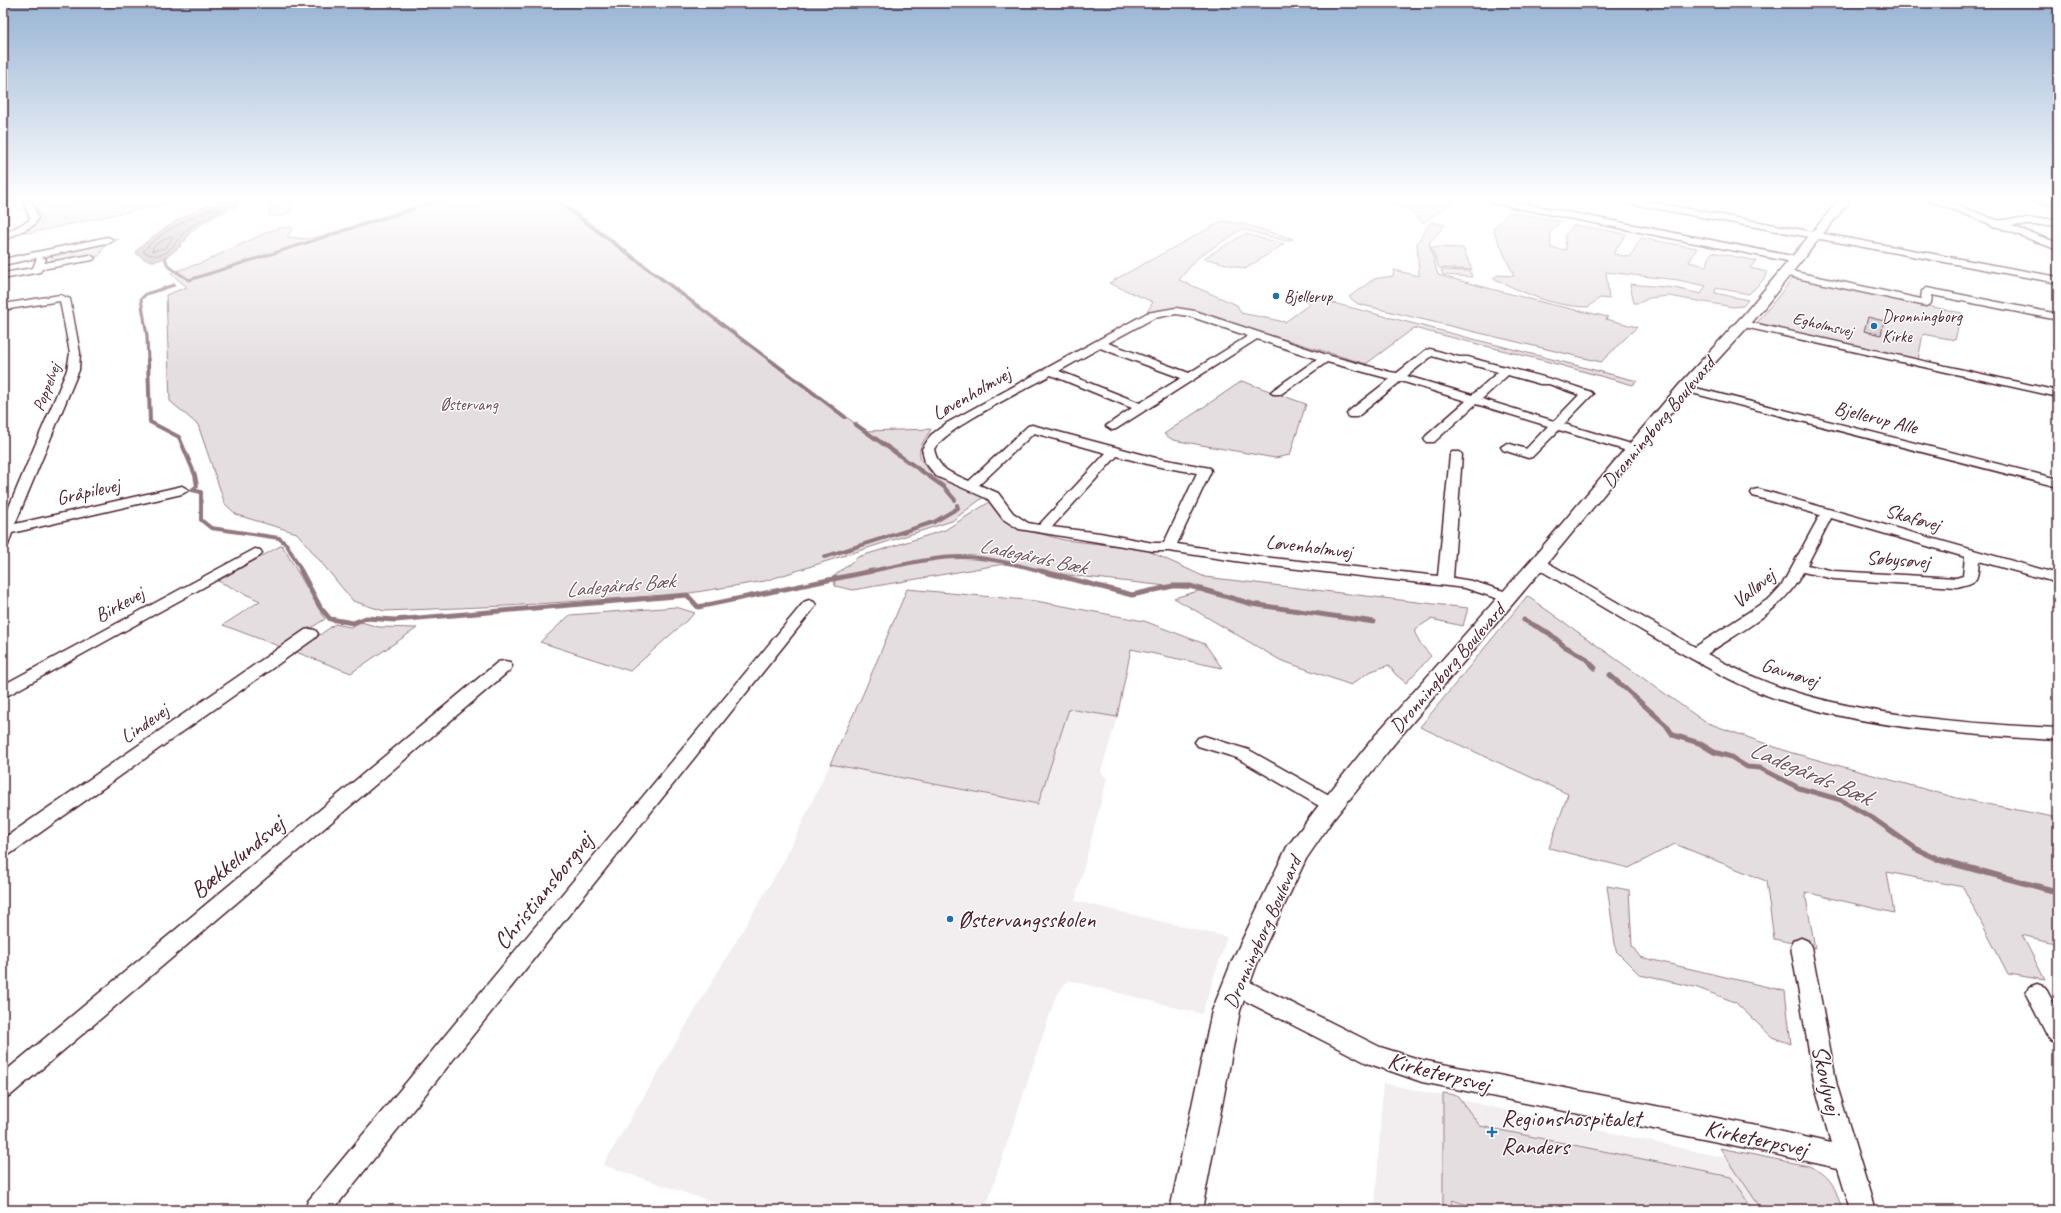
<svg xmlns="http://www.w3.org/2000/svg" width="2061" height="1213" viewBox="0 0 2061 1213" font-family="Caveat,sans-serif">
  <rect width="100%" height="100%" fill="#fff"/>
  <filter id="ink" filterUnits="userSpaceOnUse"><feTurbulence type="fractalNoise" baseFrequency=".025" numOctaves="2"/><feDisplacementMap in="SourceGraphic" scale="8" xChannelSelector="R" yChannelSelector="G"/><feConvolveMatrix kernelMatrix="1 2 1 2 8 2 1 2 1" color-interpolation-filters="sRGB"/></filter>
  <g filter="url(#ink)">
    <g fill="#f2eeef">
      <polygon points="3,200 49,200 39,203 37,208 3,215"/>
      <polygon points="898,610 1131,649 1117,717 1101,772 1107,779 1075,901 1227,937 1202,1014 1068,980 1056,996 985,1210 736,1210 603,1165 784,861 863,694"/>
      <polygon points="1383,1083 1827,1180 1836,1210 1375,1210"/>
    </g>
    <g fill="#e5dee0" stroke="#987e86">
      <polygon points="49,200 183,200 29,233 25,232 43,220 37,208 39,203"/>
      <polygon points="270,200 294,200 290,212 281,217 269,215"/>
      <path d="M413,200H560L865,431L931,429C928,435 922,442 920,449C915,476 966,488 985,496L952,521L765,581L684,594L506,606L384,611L353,601L297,533L237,515L225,504L198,425L170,401L166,295L187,287L170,273L201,263L270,231L279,228L291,227L293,228L287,237L308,239L322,236L420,205Z"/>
      <polygon points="1378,200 1456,200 1423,223 1408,209"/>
      <path d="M1509,212L1560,221L1550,233L1551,248L1566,250L1565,235L1574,225L1626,234L1613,254L1630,257L1641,238L1697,248L1689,262L1706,266L1712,252L1753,260L1756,261L1750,268L1767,272L1766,277L1749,294L1716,288L1715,293L1748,300L1743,306L1733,307L1669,296L1649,298L1639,303H1634L1630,284L1675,288L1701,294L1706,286L1678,280L1606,272L1609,299L1600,298L1588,307C1551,306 1526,294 1493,278L1498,275L1514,276L1493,229Z"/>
      <polygon points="1222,221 1244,224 1293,239 1286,241 1242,229 1197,258 1179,280 1237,305 1241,313 1285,322 1310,304 1302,295 1637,381 1633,385 1549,362 1414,328 1366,364 1191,311 1159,310 1146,314 1153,302 1109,283"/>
      <polygon points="1431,222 1445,225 1429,243 1438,275 1549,304 1608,317 1606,319 1637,327 1601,362 1358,304 1349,297 1374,279 1393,276 1394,270 1419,276 1417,243"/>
      <polygon points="1245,234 1284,244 1245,269 1204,258"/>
      <polygon points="119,239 104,247 99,256 50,264 53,254"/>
      <polygon points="1431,247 1463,248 1472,270 1439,268"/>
      <polygon points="1441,270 1470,271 1472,277 1443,275"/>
      <polygon points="1793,278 1962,313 1955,340 1923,334 1918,360 1756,324"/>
      <polygon points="1242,381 1306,404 1290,455 1275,458 1173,440 1164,434"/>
      <polygon points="991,501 1016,527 1064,540 1144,549 1205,577 1468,608 1463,626 1431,619 1414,630 1419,642 1431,656 1406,683 1395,674 1389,665 1369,672 1351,685 1280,660 1174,598 1202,590 1068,575 1004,564 853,590 835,586 834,576 858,557 945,530"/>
      <polygon points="282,545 325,619 281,647 223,625 260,601 218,581"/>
      <polygon points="907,589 1036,601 1144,621 1205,644 1222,668 1131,649 1117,717 1069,709 1038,804 830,764 863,694"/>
      <polygon points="1527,596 1705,722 1789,752 1957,798 2058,818 2058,944 2022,935 2045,980 2008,974 1963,887 1887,872 1894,913 1805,892 1815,948 1774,939 1766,881 1675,844 1629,868 1549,848 1568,794 1420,727"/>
      <polygon points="676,607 695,613 630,671 540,642 570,615"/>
      <polygon points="361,622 379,627 417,628 351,673 296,652 335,624 350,627"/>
      <polygon points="1607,886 1629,890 1632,946 1640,957 1785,991 1791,1044 1772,1037 1735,1002 1695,987 1640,975 1616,951"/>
      <polygon points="1443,1093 1457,1095 1480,1126 1731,1177 1753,1210 1483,1210 1452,1200 1451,1210 1443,1210"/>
      <path d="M1720,1148L1809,1166C1832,1176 1835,1187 1842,1210H1758L1760,1209V1207Z"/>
    </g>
    <path fill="#c1b3b6" stroke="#91787e" d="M235,201L238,203L237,206C225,211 189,227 186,240L180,244L181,246C166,257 155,269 137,254L136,251C152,234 193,209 216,203C222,201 229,202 235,201Z"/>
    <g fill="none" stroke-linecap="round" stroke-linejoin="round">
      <g stroke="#7a5a63" stroke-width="1">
        <path d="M217,207L218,211C208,217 194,223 186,231C171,244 169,263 143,252C156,233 195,215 217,207Z"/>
        <polygon points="170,236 173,237 165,248 152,251 153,247"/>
      </g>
      <g stroke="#91787e" stroke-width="3">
        <polyline points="556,200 771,361"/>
        <polyline points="2022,200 2058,206"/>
        <polyline points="424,205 439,200"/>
        <polyline points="165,258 168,266 189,280 413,209"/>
        <polyline points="148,361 147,336 141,299 146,294 174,285"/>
      </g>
      <g stroke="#91787e" stroke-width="4">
        <polyline points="148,360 150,422 179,437 195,475 197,486 192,490 201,492 201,520 211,528 279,538 287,545 302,572"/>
        <polyline points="770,360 845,417"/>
        <polyline points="855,424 944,487 955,500"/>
        <polyline points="824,557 934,522 958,508 957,505"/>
        <path d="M867,572C897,566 930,557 961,557C989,557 1018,565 1045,572"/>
      </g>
      <g stroke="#91787e" stroke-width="5">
        <polyline points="301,571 320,607 330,619 353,623 366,618 395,620 687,595 698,607 872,571"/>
        <polyline points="1041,571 1132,595 1173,586 1190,586 1252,604 1374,622"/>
        <polyline points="1524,620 1549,633 1564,646 1584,657 1595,668"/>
        <polyline points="1610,675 1666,725 1673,735 1699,743 1714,752 1731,757 1747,767 1760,768 1799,788 1841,800 1874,819 1918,850"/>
      </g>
      <polyline stroke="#91787e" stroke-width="6" points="1916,849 1940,860 2058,892"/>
    </g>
    <polygon fill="#d2c7cb" stroke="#4a1f2b" points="1868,317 1884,321 1881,335 1864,331"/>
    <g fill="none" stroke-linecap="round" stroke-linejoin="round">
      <defs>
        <g id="minor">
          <polygon points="22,200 32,201 38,218 34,225 3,241 3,234 28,221 30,218"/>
          <polygon points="1488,200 1506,200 1797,257 1802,260 1797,263 1492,203"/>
          <polygon points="1622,200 1640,200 2058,277 2058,283 1626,203"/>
          <polygon points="2011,219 2058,219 2058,225 2011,225 1993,227 1989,224 1993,221"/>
          <polygon points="108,237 113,240 111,242 42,257 46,259 44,263 90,255 95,258 93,260 42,269 40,272 3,279 3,273 33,268 37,258 3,265 3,259"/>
          <polygon points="1786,270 1921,299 1922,291 1927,288 2058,314 2058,320 1932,295 1931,303 1926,306 1783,275 1781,273"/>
          <polygon points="60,295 70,299 80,353 79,370 15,524 182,486 189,490 182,494 12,533 8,545 3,546 3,521 67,370 70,353 60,301 3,310 3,304"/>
          <path d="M1176,308L1195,311L1327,355L1390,372L1397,373L1426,350L1430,349L1459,357H1468C1509,369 1551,377 1591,392L1593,394L1564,424L1638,446L1640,449L1634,453L1559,430L1532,457L1528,458L1503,450L1501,447L1507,443L1526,449L1548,426L1476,404L1434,442H1426L1424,439L1426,436L1466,401L1401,381L1357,417H1349L1347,414L1349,411L1390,379L1327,362L1281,394H1273L1271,392L1273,390L1317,359L1257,339L1116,429L1112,430L1106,426L1132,408L1051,375C1023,391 950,425 934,449C939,471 950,472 969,481L1028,426L1032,425L1156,458L1210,468L1211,471L1177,544L1262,557L1438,576L1450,455L1452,452H1460L1462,455L1453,578L1472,581L1513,594L1515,597L1513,600L1508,602L1465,588L1262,565L1169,551H1153L1019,529L1003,519L988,499L936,476L925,462L922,449L931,435L947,423L1147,313ZM1176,314L1189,316L1248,336L1189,373L1108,343L1154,318ZM1100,348L1181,378L1140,403L1059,371ZM1432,356L1460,364L1465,363L1498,372L1472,395L1407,376ZM1508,375L1540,384H1549L1579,395L1554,421L1482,399ZM1034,433L1106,453L1039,525L1028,523L1013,513L998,493L979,485ZM1117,456L1155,466L1197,473L1164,543H1153L1100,533L1052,527Z"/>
          <polygon points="1744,321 2058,391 2058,397 1740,326 1739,324"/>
          <polygon points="1684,385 2058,479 2058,487 1680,390 1678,388"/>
          <path d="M1758,489L2058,574V583L1979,561C1977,582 1978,582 1957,587L1834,579L1803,572C1783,611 1742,630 1707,654C1732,667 1758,680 1785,689C1867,716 1971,724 2058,728V740C1963,735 1852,727 1763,694C1730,681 1699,663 1669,646C1623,620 1578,592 1533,566L1531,563L1533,560H1543L1695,647L1770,598L1782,585L1820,515L1753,496L1751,493L1753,490ZM1831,518L1965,557L1963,576L1956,578L1834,571L1807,565Z"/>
          <polygon points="255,549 260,550 262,553 260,556 3,698 3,685"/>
          <polygon points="809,600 814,602 816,605 814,608 333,1210 305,1210 308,1201 804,602"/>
          <polygon points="310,629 315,630 318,634 315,638 10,854 3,857 3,839 305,630"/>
          <polygon points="504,661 510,662 512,666 510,670 11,1095 3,1098 3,1073 498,662"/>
          <polygon points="1204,736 1249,750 1338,800 1341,805 1338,810 1332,812 1326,810 1237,758 1198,746 1195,742 1198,738"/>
          <polygon points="1801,938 1808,941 1811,947 1837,1086 1875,1210 1851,1210 1838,1168 1752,1149 1422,1082 1367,1063 1228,992 1224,985 1228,978 1235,976 1242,978 1380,1047 1422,1060 1752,1125 1831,1143 1815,1086 1791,947 1794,941"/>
          <polygon points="2037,984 2045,987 2058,1012 2058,1044 2050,1041 2026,994 2029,987"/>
        </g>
        <g id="tertiary">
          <polygon points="1839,200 1850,200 1755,319 1689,391 1544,567 1394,744 1332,821 1306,859 1258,961 1240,1011 1202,1210 1170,1210 1212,1011 1232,961 1287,847 1316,809 1378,732 1532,559 1679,385 1745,313"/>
          <polygon points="1928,200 1943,200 2058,243 2058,250"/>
        </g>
      </defs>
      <use href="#minor" stroke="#4a1f2b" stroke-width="3"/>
      <use href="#tertiary" stroke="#4a1f2b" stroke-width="3"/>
      <use href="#minor" fill="#fff" fill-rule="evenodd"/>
      <use href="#tertiary" fill="#fff" fill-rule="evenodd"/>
    </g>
  </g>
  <linearGradient id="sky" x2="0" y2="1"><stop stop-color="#98b4d4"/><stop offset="0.54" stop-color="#fff"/><stop offset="1" stop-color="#fff" stop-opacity="0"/></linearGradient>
  <rect width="2061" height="370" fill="url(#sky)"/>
  <g fill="#1f6fb2" stroke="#fff" stroke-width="1.5">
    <circle cx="1276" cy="296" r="4"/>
    <circle cx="1874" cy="326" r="4"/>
    <circle cx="950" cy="919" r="4"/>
    <path d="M1490 1126h4v4h4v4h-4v4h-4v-4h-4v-4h4z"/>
  </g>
  <g text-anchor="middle" stroke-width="3" stroke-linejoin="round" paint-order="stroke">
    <g font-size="17" fill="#4a1f2b" stroke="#fff" text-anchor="start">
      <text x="1284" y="302">Bjellerup</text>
      <text x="1882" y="322">Dronningborg<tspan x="1882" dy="20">Kirke</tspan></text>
    </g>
    <g font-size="17" fill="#4a1f2b" stroke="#fff">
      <text transform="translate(1823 324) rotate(13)" y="6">Egholmsvej</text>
      <text transform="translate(46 387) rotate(-69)" y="6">Poppelvej</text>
    </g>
    <g font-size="17" fill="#714f58" stroke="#fff">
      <text x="469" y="410">Østervang</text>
    </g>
    <g font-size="20" fill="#4a1f2b" stroke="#fff">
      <text transform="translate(971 393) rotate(-30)" y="7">Løvenholmvej</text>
      <text transform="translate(1876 417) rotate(14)" y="7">Bjellerup Alle</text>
      <text transform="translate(1658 422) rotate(-50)" y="7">Dronningborg Boulevard</text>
      <text transform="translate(88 491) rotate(-13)" y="7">Gråpilevej</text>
      <text transform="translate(1913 517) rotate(16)" y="7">Skaføvej</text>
      <text transform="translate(1309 546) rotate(7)" y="7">Løvenholmvej</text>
      <text transform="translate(1898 559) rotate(4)" y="7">Søbysøvej</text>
      <text transform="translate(1753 588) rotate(-40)" y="7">Valløvej</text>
      <text transform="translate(119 604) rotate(-29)" y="7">Birkevej</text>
      <text transform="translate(1447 668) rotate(-49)" y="7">Dronningborg Boulevard</text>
      <text transform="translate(1790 672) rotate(18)" y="7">Gavnøvej</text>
      <text transform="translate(144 723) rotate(-35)" y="7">Lindevej</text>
      <text transform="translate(1262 932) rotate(-66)" y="7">Dronningborg Boulevard</text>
    </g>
    <g font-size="21" font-style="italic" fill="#74535c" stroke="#fff">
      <text transform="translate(1033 556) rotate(12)" y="7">Ladegårds Bæk</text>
      <text transform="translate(620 585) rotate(-5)" y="7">Ladegårds Bæk</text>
    </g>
    <g font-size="24" fill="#4a1f2b" stroke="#fff">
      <text transform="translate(237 857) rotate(-40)" y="8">Bækkelundsvej</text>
      <text transform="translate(543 891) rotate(-51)" y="8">Christiansborgvej</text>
      <text transform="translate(1439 1072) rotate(14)" y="8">Kirketerpsvej</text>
      <text transform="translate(1827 1080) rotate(78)" y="8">Skovlyvej</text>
      <text transform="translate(1756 1138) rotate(12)" y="8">Kirketerpsvej</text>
    </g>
    <g font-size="24" fill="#4a1f2b" stroke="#fff" text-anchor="start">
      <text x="958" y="927">Østervangsskolen</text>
      <text x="1501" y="1126">Regionshospitalet<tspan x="1501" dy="28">Randers</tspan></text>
    </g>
    <g font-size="25" font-style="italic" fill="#74535c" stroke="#fff">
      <text transform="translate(1811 772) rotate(23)" y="9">Ladegårds Bæk</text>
    </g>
  </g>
  <rect width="2061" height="1213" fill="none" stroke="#fff" stroke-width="16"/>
  <rect x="8" y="8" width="2045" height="1197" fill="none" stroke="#4a1f2b" stroke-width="1.5" filter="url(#ink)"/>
</svg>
